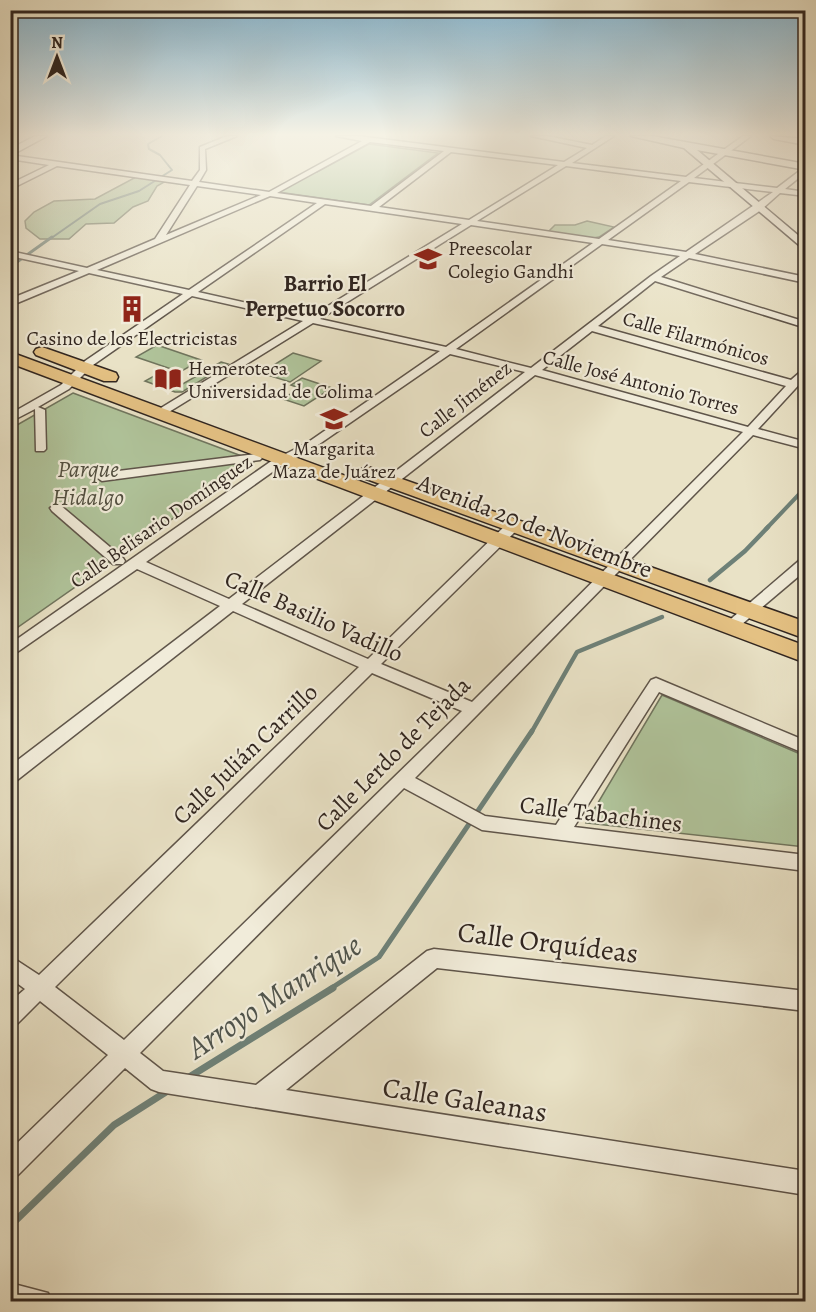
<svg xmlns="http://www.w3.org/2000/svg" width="816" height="1312" viewBox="0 0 816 1312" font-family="Alegreya,serif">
  <rect width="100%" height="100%" fill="#e9e2c6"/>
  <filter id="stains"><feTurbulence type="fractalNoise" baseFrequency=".00333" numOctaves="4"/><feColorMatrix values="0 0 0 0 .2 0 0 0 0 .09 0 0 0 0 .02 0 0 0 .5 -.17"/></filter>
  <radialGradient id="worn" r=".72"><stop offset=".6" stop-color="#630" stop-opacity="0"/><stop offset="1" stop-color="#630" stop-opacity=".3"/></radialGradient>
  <g fill="#b0c49b" stroke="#70755e" stroke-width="1.5">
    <polygon points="369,144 438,153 369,205 278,192 309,173 317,172"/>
    <polygon points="136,177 166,181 157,186 148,201 133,207 114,223 86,224 69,239 40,239 26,228 25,221 34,212 54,201 95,199"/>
    <polygon points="587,221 614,227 599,237 593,238 548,232 555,225 575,225"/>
    <polygon points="157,345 201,360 180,372 136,357"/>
    <polygon points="293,353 321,361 290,382 261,373"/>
    <polygon points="221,362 228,364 182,392 175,392 145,381 154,376 181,385"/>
    <polygon points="302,378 332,388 304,406 283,399 299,388 291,385"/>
    <polygon points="73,393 255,461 11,632 10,429"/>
    <polygon points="662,695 805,756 805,847 586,823"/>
  </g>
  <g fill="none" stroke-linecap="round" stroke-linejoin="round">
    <polyline stroke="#6e8178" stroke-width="2" points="50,239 100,204 139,191 172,170 160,155 149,149 148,144 162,136"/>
    <polyline stroke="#6e8178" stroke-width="3" points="10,267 52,237"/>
    <polyline stroke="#6e8178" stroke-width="4" points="766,529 806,487"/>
    <g stroke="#6e8178" stroke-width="4.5">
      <polyline points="710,580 745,551 768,527"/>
      <polyline points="531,733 577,652 662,617"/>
    </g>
    <polyline stroke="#6e8178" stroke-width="5" points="330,989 379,957 532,731"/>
    <g stroke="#6e8178" stroke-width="7">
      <polyline points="186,1079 333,988"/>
      <polyline points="10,1226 114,1125 169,1090"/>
    </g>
    <defs>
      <g id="street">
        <path d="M227,136H237L205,149L206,170L199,182L269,192L362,141L336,136H358L564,162L587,148L531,136H547L592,145L606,136H614L572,163L686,177L743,136H751L694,178L777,188L806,166V172L785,189L806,192V196L780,193L761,210L695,254L806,277V283L689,258L661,277L806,322V328L655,281L598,326L791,380L806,367V377L758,429L806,442V449L753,435L415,778L485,816L556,825L651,680L656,678L806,741V754L659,692L574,827L806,855V871L482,830L404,788L140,1053L163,1071L256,1085L427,951L434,949L806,991V1011L437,968L286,1090L806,1171V1195L159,1092L151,1089L125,1068L18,1175L10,1179V1150L108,1055L40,1001L17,1024L10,1027V1002L25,989L10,978V956L39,975L359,667L233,611L16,781L10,783V766L220,606L137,569L10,657V644L270,462L307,443L440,351L313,323L164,415H156V411L303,321L192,296L93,365L69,389L38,407L45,410L46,449L44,451H36L35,409L10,422V414L61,385L85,361L183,294L89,273L10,306V299L79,271L10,256V251L87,268L155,239L190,185L57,166L15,187L12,183L49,165L10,159V155L192,181L200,170V147ZM370,142L444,151L371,206L277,193ZM451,152L558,165L469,220L379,207ZM566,166L681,181L599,239L477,221ZM689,182L773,192L686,252L608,240ZM197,186L261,195L166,235ZM270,196L317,203L189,290L97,270ZM325,204L462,224L310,317L198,292ZM471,225L593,243L446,347L320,319ZM602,244L680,256L651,276L531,368L456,349ZM592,331L786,386L748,427L542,370ZM450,354L525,372L229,599L146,562L278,468L315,447ZM535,375L743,432L472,702L381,664L518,529L519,526L518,523H508L368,659L242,604ZM372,673L462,711L124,1040L55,987Z"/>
        <polygon points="256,454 262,458 260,460 102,481 96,477 102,473"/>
        <polygon points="56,504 60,505 123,558 125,561 123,564 113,564 52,511 50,508"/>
        <polygon points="806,558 806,570 735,630 725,630 723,627 725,624 801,559"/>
        <polygon points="10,1283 48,1293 52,1302 10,1302"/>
      </g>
      <g id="secondary">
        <polygon points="35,136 47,136 10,156 10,149"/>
        <polygon points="631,136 652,136 806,164 806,170 697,150 806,242 806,251 684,148"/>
        <polygon points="770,136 806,139 806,145 774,139"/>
      </g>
      <g id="primary">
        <polygon points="42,347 116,373 118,377 116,381 104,381 36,355 34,352 36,349"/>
        <polygon points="10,352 806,646 806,663 10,363"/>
        <polygon points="368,467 806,622 806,639 361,477 358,473 361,469"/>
      </g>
    </defs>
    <use href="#street" stroke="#5f554a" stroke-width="3"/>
    <use href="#secondary" stroke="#312620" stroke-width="3"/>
    <use href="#primary" stroke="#312620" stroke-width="3"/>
    <use href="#street" fill="#f1ecda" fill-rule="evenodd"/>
    <use href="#secondary" fill="#f1ecda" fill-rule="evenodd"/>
    <use href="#primary" fill="#e4c183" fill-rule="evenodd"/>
  </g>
  <linearGradient id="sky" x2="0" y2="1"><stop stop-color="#87b8d3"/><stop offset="0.42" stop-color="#f5f2e5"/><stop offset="1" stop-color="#f5f2e5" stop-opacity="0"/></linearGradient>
  <rect width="816" height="320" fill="url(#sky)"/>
  <defs>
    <symbol id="school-bare" viewBox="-9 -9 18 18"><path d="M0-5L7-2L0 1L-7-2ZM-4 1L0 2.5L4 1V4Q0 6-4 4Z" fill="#8f2418" stroke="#f1ecda" stroke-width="2.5" paint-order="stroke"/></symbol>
    <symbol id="building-bare" viewBox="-9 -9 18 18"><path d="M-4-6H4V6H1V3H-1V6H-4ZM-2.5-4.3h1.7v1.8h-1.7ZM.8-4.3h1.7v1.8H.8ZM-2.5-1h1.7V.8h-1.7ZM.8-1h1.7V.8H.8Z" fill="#8f2418" stroke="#f1ecda" stroke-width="2.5" paint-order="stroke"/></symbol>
    <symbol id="library-bare" viewBox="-9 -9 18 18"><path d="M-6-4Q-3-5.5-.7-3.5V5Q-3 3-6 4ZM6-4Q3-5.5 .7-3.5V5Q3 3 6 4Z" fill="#8f2418" stroke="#f1ecda" stroke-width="2.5" paint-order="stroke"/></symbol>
  </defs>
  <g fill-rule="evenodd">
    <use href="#school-bare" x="409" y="240" width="38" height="38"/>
    <use href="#building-bare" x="113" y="290" width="38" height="38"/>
    <use href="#library-bare" x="149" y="360" width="38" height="38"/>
    <use href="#school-bare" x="315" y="400" width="38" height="38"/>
  </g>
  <g text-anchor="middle" stroke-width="4.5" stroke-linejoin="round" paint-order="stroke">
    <g font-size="20" fill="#312620" stroke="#f1ecda" text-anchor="start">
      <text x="448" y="255">Preescolar<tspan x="448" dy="23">Colegio Gandhi</tspan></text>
      <text x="132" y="345" text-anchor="middle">Casino de los Electricistas</text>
      <text x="188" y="375">Hemeroteca<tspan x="188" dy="23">Universidad de Colima</tspan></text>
      <text x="334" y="455" text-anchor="middle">Margarita<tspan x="334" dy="23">Maza de Juárez</tspan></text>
    </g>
    <g font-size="20" fill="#312620" stroke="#f1ecda">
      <text transform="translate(696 338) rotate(16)" y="7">Calle Filarmónicos</text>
      <text transform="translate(641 382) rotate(15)" y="7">Calle José Antonio Torres</text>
      <text transform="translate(465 399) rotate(-38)" y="7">Calle Jiménez</text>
      <text transform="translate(161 521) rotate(-35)" y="7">Calle Belisario Domínguez</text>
    </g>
    <g font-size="22" font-weight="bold" fill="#312620" stroke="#f1ecda">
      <text x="325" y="291">Barrio El<tspan x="325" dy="25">Perpetuo Socorro</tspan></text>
    </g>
    <g font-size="24" font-style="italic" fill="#514e3f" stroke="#f1ecda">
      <text x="88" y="477">Parque<tspan x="88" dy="28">Hidalgo</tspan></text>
    </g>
    <g font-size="24" fill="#312620" stroke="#f1ecda">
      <text transform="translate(535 526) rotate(21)" y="8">Avenida 20 de Noviembre</text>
      <text transform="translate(314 616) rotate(24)" y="8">Calle Basilio Vadillo</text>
      <text transform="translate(245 754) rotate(-44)" y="8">Calle Julián Carrillo</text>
      <text transform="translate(393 754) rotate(-45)" y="8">Calle Lerdo de Tejada</text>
      <text transform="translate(601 814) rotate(7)" y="8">Calle Tabachines</text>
    </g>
    <g font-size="28" fill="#312620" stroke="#f1ecda">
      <text transform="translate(548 942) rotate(7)" y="10">Calle Orquídeas</text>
      <text transform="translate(465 1099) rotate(9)" y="10">Calle Galeanas</text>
    </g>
    <g font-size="32" font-style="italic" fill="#50544c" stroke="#f1ecda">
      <text transform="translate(274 996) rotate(-33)" y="11">Arroyo Manrique</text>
    </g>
  </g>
  <rect width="816" height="1312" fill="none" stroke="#e9e2c6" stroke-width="36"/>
  <rect x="12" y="12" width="792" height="1288" fill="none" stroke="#312620" stroke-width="3"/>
  <rect x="18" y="18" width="780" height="1276" fill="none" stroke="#312620" stroke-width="1.5"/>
  <g transform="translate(57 57)" stroke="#f1ecda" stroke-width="4.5" paint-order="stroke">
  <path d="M0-4.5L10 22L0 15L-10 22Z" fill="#312620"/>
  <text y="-9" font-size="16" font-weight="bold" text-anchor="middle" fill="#312620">N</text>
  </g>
  <rect width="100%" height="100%" filter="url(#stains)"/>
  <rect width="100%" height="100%" fill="url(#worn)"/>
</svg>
